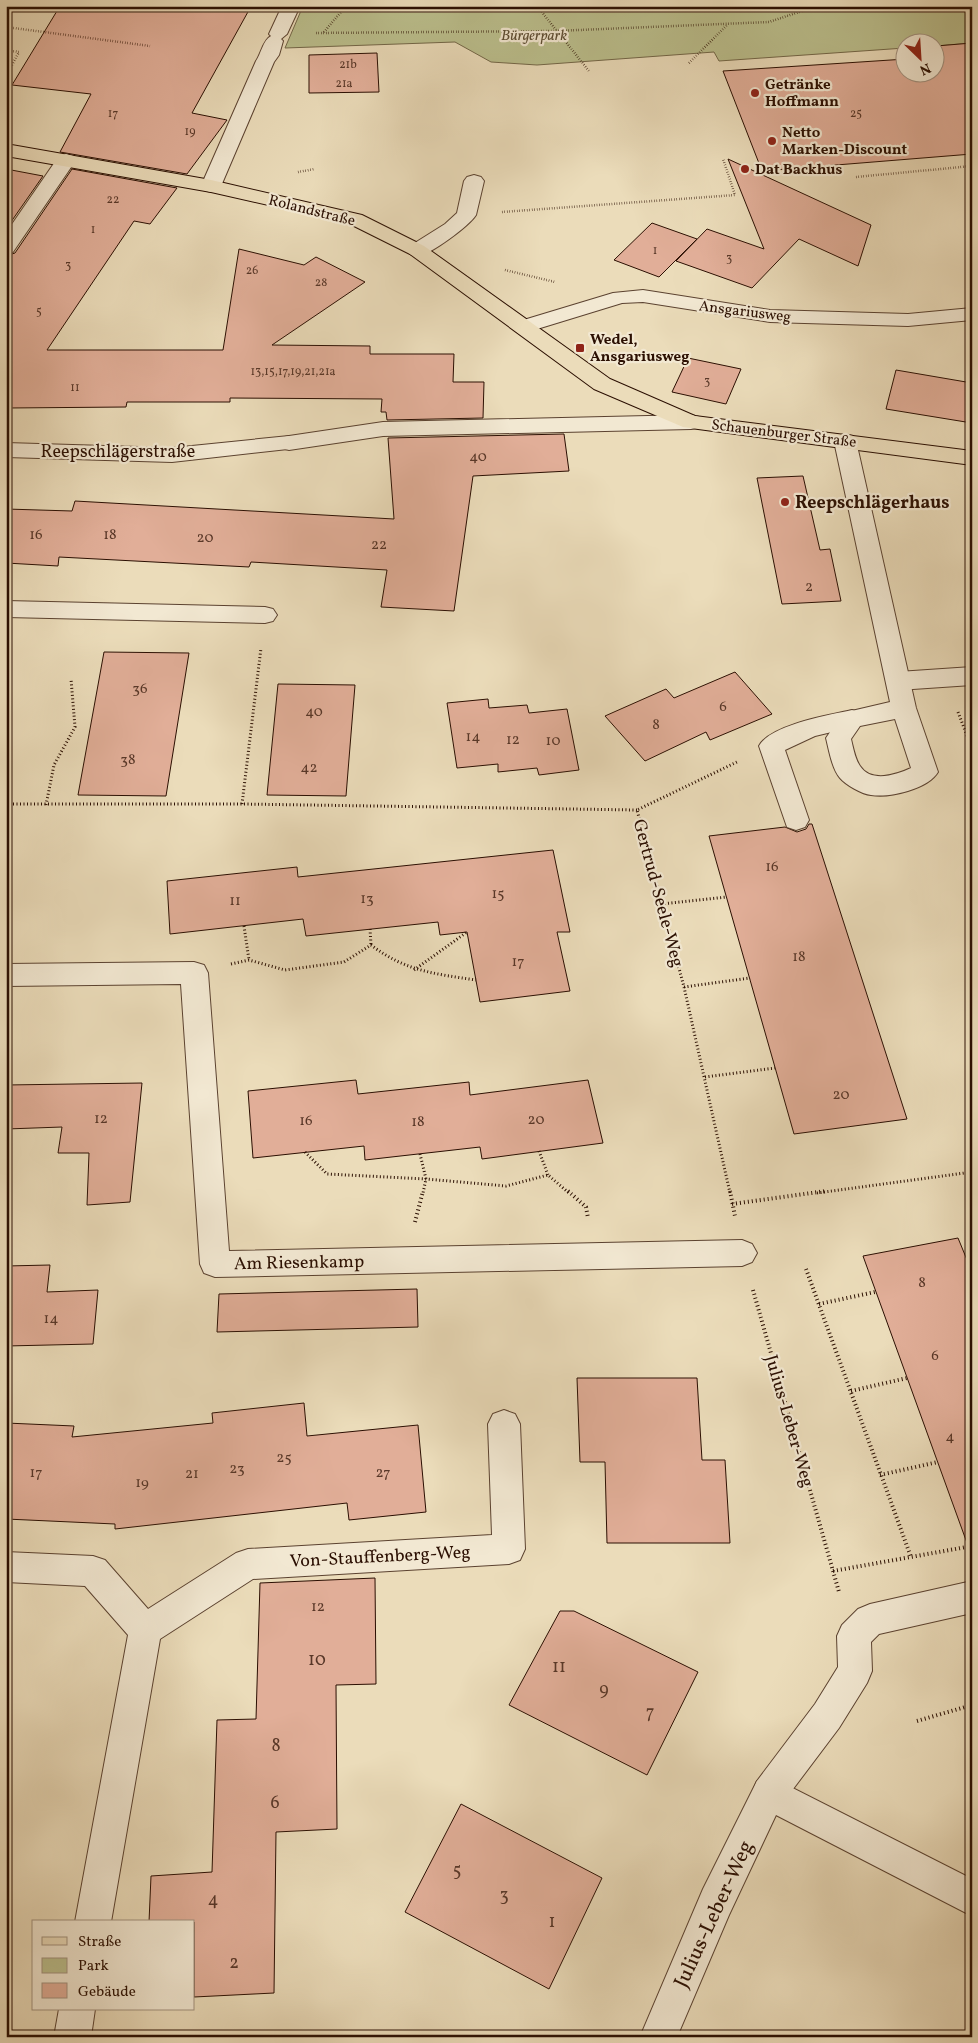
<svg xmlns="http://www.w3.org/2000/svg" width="978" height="2043" viewBox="0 0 978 2043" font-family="Vollkorn,serif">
  <rect width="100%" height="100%" fill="#ebdcba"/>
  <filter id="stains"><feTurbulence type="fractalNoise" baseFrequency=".004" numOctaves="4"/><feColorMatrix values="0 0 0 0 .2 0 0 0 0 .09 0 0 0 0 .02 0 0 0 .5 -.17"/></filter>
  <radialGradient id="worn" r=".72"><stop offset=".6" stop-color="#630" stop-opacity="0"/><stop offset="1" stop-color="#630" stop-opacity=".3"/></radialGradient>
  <polygon fill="#bbbf8d" stroke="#736748" points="303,6 972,6 972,43 936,46 936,42 906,42 905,48 719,61 714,52 537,65 491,62 455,42 285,48"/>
  <g fill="#e1ae98" stroke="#2b0f02">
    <polygon points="60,6 215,6 249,10 192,113 227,120 187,174 60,152 91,94 12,85"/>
    <polygon points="972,43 972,154 762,171 723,71 906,59 906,72 936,72 936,46"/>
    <polygon points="377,53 379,92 309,93 309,55"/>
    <polygon points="728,159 871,225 858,266 799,239 752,288 676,261 707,229 764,249"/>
    <polygon points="6,169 43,176 6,229"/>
    <polygon points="72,169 177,188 150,224 134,221 47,350 223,350 239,249 304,265 316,257 365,282 272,345 370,346 370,354 454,354 453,382 484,382 483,418 387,420 386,412 381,412 382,399 230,398 230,402 127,402 126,407 8,408 6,411 6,256 15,253"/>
    <polygon points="652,223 697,239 659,277 614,260"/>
    <polygon points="688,358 741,369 726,404 672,392"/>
    <polygon points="896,370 972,383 972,423 886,409"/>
    <polygon points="564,434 569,471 473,476 454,611 381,607 387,570 251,562 249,567 59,557 58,566 6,563 6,509 72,511 75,501 394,519 388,438"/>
    <polygon points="803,476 820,550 830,549 841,601 782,604 757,478"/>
    <polygon points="104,652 189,653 166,796 78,795"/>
    <polygon points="735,672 772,714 710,740 706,732 645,761 605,716 666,689 674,698"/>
    <polygon points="278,684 355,685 346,796 267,795"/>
    <polygon points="488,699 489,708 527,705 529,713 567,709 579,770 539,775 537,768 498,772 498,764 457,768 447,703"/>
    <polygon points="809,824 812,824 907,1119 794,1134 709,836 785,827 797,832 806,829"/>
    <polygon points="553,850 570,932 557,932 570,991 480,1002 467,932 440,935 438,922 306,936 303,919 170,934 167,881 297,867 298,877"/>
    <polygon points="356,1080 358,1094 469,1082 470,1095 588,1080 603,1143 482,1159 480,1147 365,1160 364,1146 253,1158 248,1091"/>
    <polygon points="142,1083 130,1202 87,1205 89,1153 58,1153 62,1127 6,1129 6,1085"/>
    <polygon points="958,1238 972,1272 972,1543 967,1543 863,1256"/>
    <polygon points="50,1265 47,1292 98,1290 93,1344 6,1346 6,1266"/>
    <polygon points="417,1289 418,1327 217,1332 219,1294"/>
    <polygon points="577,1378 697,1378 702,1460 725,1460 730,1543 607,1543 605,1462 580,1462"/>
    <polygon points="304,1403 307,1436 418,1425 426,1512 349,1520 347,1503 115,1529 115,1524 6,1519 6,1423 74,1426 72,1437 213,1423 212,1413"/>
    <polygon points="375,1578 376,1684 336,1685 337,1829 276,1832 274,1993 194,1997 194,1922 149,1922 151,1876 212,1872 217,1720 256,1719 260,1583"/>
    <polygon points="560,1611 574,1611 698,1672 647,1775 509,1705"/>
    <polygon points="461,1804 602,1878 549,1989 405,1912"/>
  </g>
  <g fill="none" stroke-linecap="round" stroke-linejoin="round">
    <defs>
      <g id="service">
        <path d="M282,6H300L287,34L281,39L283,41L279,55L274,62L221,186L218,190L211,192L204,190L201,186L256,61C261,54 263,40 271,36L269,34Z"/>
        <path d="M474,175L481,177L484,181L476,215C469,226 430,255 418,256C416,256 411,255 410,254L407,250L410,246L445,224L457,213L464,181L467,177Z"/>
        <polygon points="972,667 972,685 898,690 889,687 886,681 889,675 898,672"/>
        <path d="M852,710L861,713L864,719L861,725L815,736L785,750L809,820L805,827L796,830L787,827L759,746C770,725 829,715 852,710Z"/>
        <polygon points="972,1581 972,1613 879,1634 871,1642 872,1671 867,1683 839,1728 781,1805 769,1810 757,1805 752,1793 757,1781 815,1704 838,1667 837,1636 842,1625 858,1609 870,1604"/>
      </g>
      <polygon id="pedestrian" points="691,415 699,417 702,422 699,427 691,429 383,436 289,450 281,448 278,443 281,438 289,436 383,422"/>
      <g id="minor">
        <polygon points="66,154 73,156 76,160 13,252 6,254 6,233 59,156"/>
        <polygon points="643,290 770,310 908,314 972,308 972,320 908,326 770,322 643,302 622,303 524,333 517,332 514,327 517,322 613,293"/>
        <path d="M845,434L853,436L856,441L916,708L938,772C928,789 890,798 871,795C862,794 846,785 840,778C832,769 829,750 826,738L843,713L890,702L834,441L837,436ZM895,719L911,768C896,775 871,783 860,766C855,759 853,747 851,739L860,726Z"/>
        <polygon points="289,436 297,438 300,443 297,448 172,462 6,457 6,443 172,448"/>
        <polygon points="6,601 265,607 273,609 277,615 273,621 265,623 6,617"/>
        <polygon points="194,962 204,965 208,973 229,1251 742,1240 752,1244 757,1253 752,1262 742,1266 215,1277 204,1273 200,1264 181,984 6,986 6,964"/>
        <polygon points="504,1410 515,1414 520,1424 525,1549 520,1560 509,1564 253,1579 160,1639 111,1922 75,1922 128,1635 85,1586 6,1582 6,1552 93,1556 105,1560 148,1609 236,1553 248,1549 492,1535 488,1424 493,1414"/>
        <polygon points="769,1776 972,1879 972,1916 776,1815 729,1915 677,2037 640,2037 703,1889 757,1781"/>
        <polygon points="59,2009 95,2009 91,2037 54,2037"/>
      </g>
      <polygon id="primary" points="6,144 211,180 362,215 424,246 610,379 695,416 972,451 972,465 683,427 594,389 410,254 348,223 211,192 6,156"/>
    </defs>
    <use href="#service" stroke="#5b4230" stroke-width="2"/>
    <use href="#pedestrian" stroke="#5b4230" stroke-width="2"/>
    <use href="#minor" stroke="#5b4230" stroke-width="2"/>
    <use href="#primary" stroke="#2b0f02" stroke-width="2"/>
    <g stroke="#2b0f02" stroke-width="2.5" stroke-dasharray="0.5 2" stroke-linecap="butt">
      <polyline points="537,6 589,71"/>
      <polyline points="944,6 972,11"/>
      <polyline points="6,27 150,46"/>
      <polyline points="324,32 346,6"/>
      <polyline points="316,33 555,31 769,22 817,6"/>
      <polyline points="6,50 19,52 6,76"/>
      <polyline points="689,63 727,25"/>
      <polyline points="298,172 315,169"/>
      <polyline points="856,177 972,166"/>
      <polyline points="502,212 735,195 723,159"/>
      <polyline points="505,270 555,282"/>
    </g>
    <g stroke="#2b0f02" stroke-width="3" stroke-dasharray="1 2.5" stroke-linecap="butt">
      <polyline points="958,712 972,749"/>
      <polyline points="6,804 242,804 637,810"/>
      <polyline points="242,804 261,648"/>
      <polyline points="46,805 54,765 75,727 71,679"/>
      <polyline points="661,904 727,897"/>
      <polyline points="244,926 249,960"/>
      <polyline points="370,929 371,945"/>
      <path d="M231,964L249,960L285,970L344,962L371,945C405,971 435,974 476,980"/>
      <polyline points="414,970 467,932"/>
      <polyline points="684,987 750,978"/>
      <polyline points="705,1077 775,1068"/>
      <polyline points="539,1151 548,1175"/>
      <polyline points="305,1152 327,1174 426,1179 506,1186 548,1175 569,1193"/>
      <polyline points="420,1154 426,1179 423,1193"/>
      <polyline points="730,1193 684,987 637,810 739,761"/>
      <polyline points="817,1193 972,1172"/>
    </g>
    <g stroke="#2b0f02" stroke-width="4" stroke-dasharray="1 3" stroke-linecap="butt">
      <polyline points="568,1191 586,1207 588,1218"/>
      <polyline points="730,1191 735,1216"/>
      <polyline points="732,1204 826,1191"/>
      <polyline points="415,1222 423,1191"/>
      <polyline points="806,1269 911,1557"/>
      <polyline points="753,1290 839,1592"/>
      <polyline points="819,1304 875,1292"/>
      <polyline points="851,1391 907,1378"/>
      <polyline points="880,1475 938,1462"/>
      <polyline points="833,1571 972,1546"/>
      <polyline points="917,1721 972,1705"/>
    </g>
    <use href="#service" fill="#f2e8d2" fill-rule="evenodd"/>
    <use href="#pedestrian" fill="#f2e8d2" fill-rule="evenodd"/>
    <use href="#minor" fill="#f2e8d2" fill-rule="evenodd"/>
    <use href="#primary" fill="#ebdcba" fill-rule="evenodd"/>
  </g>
  <g fill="#8f2418" stroke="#f2e8d2" stroke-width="2">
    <circle cx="755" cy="93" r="5"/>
    <circle cx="772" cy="141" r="5"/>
    <circle cx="745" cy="169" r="5"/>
    <rect x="575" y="343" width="10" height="10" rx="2.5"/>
    <circle cx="785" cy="502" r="5"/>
  </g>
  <g text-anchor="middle" stroke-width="4.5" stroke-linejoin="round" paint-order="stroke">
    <g font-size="12" fill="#583728">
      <text x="348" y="68">21b</text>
      <text x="344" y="87">21a</text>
      <text x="113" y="117">17</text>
      <text x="856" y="117">25</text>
      <text x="190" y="135">19</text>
      <text x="113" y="203">22</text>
      <text x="93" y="233">1</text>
      <text x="655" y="254">1</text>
      <text x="729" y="262">3</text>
      <text x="68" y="269">3</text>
      <text x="252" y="274">26</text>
      <text x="321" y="286">28</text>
      <text x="39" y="315">5</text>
      <text x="293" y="375">13,15,17,19,21,21a</text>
      <text x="707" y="385">3</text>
      <text x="75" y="391">11</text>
    </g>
    <g font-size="15" font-style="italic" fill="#5d4d33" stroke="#f2e8d2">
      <text x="534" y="40">Bürgerpark</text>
    </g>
    <g font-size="15" font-weight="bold" fill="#2b0f02" stroke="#f2e8d2" text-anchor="start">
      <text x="765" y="89">Getränke<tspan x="765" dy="17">Hoffmann</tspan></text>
      <text x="782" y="137">Netto<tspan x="782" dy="17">Marken-Discount</tspan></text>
      <text x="755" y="174">Dat Backhus</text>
      <text x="590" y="344">Wedel,<tspan x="590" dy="17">Ansgariusweg</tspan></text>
    </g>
    <g font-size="15" fill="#2b0f02" stroke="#f2e8d2">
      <text transform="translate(312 210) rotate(14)" y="5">Rolandstraße</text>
      <text transform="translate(745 311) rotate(7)" y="5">Ansgariusweg</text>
      <text transform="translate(784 433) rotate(7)" y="5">Schauenburger Straße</text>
    </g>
    <g font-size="15" fill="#583728">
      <text x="478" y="461">40</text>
      <text x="36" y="539">16</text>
      <text x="110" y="539">18</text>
      <text x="205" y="542">20</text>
      <text x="379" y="549">22</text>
      <text x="809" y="591">2</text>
      <text x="140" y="693">36</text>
      <text x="723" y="711">6</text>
      <text x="314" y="716">40</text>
      <text x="656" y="729">8</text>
      <text x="473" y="741">14</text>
      <text x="513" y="744">12</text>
      <text x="553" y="745">10</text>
      <text x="128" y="764">38</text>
      <text x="309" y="772">42</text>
      <text x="772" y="871">16</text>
      <text x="498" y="898">15</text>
      <text x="367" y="903">13</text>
      <text x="235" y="905">11</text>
      <text x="799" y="961">18</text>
      <text x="518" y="966">17</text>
      <text x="841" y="1099">20</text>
      <text x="101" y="1123">12</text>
      <text x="536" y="1124">20</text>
      <text x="306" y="1125">16</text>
      <text x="418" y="1126">18</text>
      <text x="922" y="1287">8</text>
      <text x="51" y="1323">14</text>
      <text x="935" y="1360">6</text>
      <text x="950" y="1441">4</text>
      <text x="284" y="1462">25</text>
      <text x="237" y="1473">23</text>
      <text x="36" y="1477">17</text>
      <text x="383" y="1477">27</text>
      <text x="192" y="1478">21</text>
      <text x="142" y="1487">19</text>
      <text x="318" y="1611">12</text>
    </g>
    <g font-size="18" fill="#2b0f02" stroke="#f2e8d2">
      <text x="118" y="457">Reepschlägerstraße</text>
      <text transform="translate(659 893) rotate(75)" y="6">Gertrud-Seele-Weg</text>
      <text transform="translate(299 1262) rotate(-1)" y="6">Am Riesenkamp</text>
      <text transform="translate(790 1421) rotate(74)" y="6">Julius-Leber-Weg</text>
      <text transform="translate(380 1556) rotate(-3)" y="6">Von-Stauffenberg-Weg</text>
    </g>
    <g font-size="18" font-weight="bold" fill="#2b0f02" stroke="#f2e8d2" text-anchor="start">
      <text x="795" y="508">Reepschlägerhaus</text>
    </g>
    <g font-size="18" fill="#583728">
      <text x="317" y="1665">10</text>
      <text x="559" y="1672">11</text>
      <text x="604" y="1695">9</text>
      <text x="650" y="1718">7</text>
      <text x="276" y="1751">8</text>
      <text x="275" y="1808">6</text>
      <text x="457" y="1876">5</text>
      <text x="504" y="1901">3</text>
      <text x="213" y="1905">4</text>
      <text x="552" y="1927">1</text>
      <text x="234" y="1968">2</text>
    </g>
    <g font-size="21" fill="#2b0f02" stroke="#f2e8d2">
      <text transform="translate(713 1914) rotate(-65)" y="7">Julius-Leber-Weg</text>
    </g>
  </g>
  <rect width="978" height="2043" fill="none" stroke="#ebdcba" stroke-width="25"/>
  <rect x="8" y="8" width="963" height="2028" fill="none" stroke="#2b0f02" stroke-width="2.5"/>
  <rect x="12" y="12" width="953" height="2018" fill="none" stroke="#2b0f02"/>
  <rect x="32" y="1920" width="162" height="90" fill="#f2e8d2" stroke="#a2917f"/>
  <rect x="42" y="1937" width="25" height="8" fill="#ebdcba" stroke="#a2917f"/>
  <text x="78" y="1946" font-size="15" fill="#2b0f02">Straße</text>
  <rect x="42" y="1958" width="25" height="15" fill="#bbbf8d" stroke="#a2917f"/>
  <text x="78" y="1970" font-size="15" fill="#2b0f02">Park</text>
  <rect x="42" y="1983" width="25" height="15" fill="#e1ae98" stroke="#a2917f"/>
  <text x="78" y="1996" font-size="15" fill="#2b0f02">Gebäude</text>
  <g transform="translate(920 58) rotate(155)"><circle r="24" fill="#f2e8d2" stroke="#a2917f"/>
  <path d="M0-4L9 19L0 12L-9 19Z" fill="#8f2418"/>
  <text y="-8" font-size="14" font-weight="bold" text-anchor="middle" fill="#2b0f02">N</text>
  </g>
  <rect width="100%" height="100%" filter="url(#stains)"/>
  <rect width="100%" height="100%" fill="url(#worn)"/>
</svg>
